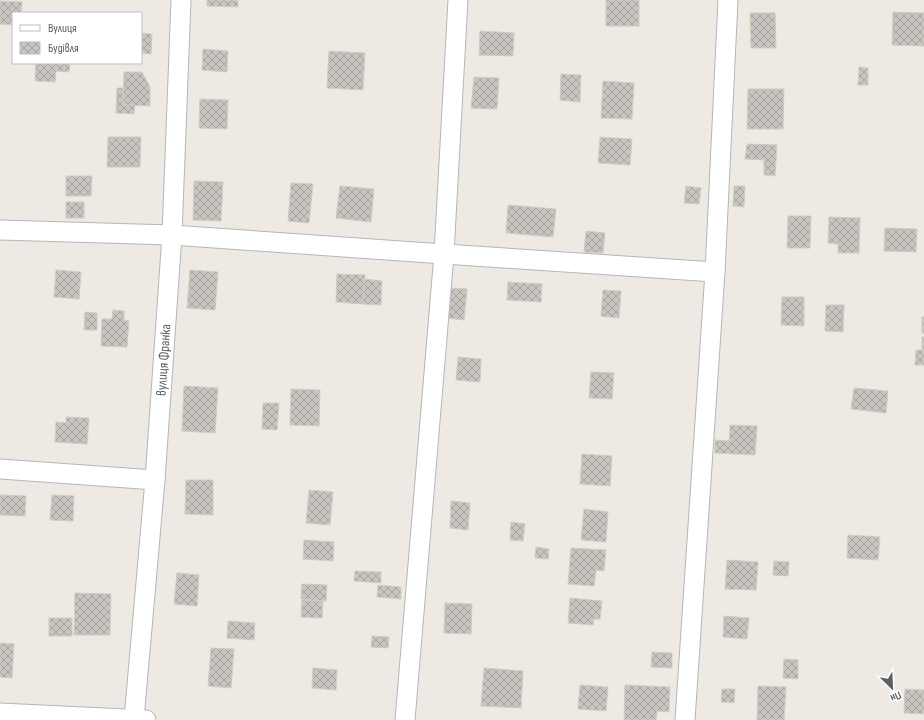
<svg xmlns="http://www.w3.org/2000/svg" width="924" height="720" viewBox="0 0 924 720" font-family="'Sofia Sans Condensed',sans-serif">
  <defs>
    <pattern id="building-cross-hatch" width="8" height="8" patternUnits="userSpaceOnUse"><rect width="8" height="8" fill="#c8c5c0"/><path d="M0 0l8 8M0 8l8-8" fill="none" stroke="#a5a3a0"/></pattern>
  </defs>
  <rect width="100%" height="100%" fill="#eeeae3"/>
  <g fill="url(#building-cross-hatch)" stroke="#d2cbc1">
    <polygon points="207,0 238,0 238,7 207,6"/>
    <rect x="606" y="0" width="33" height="26"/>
    <polygon points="0,1 22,2 21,13 13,13 13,25 0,24"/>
    <polygon points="893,12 924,13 924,46 892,45"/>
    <polygon points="750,13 775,13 776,48 751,48"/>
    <polygon points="480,31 514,33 513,56 479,55"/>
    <polygon points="141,33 152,34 151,54 141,53"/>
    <polygon points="203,49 228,51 227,72 202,70"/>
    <polygon points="329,51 365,53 363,90 327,88"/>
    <polygon points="36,63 70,63 69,72 56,71 55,82 35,81"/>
    <polygon points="859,67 868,68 868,85 858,85"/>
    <polygon points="124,72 142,72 150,87 150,106 123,105"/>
    <polygon points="561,74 581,75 580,102 560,100"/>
    <polygon points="474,77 499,78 497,109 471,108"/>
    <polygon points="603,81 634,83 632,119 601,118"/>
    <polygon points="117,88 123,88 123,105 135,105 134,114 116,113"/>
    <polygon points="748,89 784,89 783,129 747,129"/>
    <polygon points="200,99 228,100 227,129 199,128"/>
    <polygon points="108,137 141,137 140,167 107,167"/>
    <polygon points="600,137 632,139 630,165 598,163"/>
    <polygon points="747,144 777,145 775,176 764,175 764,160 745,159"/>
    <polygon points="66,176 92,176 91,196 66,196"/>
    <polygon points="194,181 223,182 221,221 193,220"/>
    <polygon points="291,183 313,184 309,223 288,221"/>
    <polygon points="340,186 374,189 371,222 336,218"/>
    <polygon points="686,186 701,188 699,204 684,203"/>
    <polygon points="734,186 745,186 744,207 733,206"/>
    <rect x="66" y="202" width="18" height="16"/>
    <polygon points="508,205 556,209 553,237 506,233"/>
    <polygon points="788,216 811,216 810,248 787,248"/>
    <polygon points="829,217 860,218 859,253 838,253 838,244 828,243"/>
    <polygon points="885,228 917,229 916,252 884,251"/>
    <polygon points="586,231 605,233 603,253 584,252"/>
    <polygon points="56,270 81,272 79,299 54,297"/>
    <polygon points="190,270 218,272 215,310 187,308"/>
    <polygon points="337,274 365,275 363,304 336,302"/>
    <polygon points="364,279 382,281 381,305 363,304"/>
    <polygon points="508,282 542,284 541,302 507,300"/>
    <polygon points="450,288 467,289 464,320 447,318"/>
    <polygon points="603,290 621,291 619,318 601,316"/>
    <polygon points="782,297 804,297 804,326 781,325"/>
    <polygon points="826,305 844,305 843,332 825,331"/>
    <polygon points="113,310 124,311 124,320 129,321 127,347 101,346 102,319 112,319"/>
    <polygon points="85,312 97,313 97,330 84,330"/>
    <rect x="922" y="317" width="2" height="16"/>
    <rect x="922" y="337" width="2" height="13"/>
    <polygon points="916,350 924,350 924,365 915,365"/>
    <polygon points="458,357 481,359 480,382 456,380"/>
    <polygon points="591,372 614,373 612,399 589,398"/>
    <polygon points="184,386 218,388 215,433 182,431"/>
    <polygon points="854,388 888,391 886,413 851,409"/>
    <polygon points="291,389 320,390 319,426 290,425"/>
    <polygon points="263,403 279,403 277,430 262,429"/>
    <polygon points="66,417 89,418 87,444 55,442 56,422 66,423"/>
    <polygon points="730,425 757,426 755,455 715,453 715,440 729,441"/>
    <polygon points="582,454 612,456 610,486 580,484"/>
    <polygon points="186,480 213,480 213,515 185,514"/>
    <polygon points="309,490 333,492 330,525 306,523"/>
    <polygon points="0,495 26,496 25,516 0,515"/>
    <polygon points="52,495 74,496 73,521 50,520"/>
    <polygon points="451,501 470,503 468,530 450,528"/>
    <polygon points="584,509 608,512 606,542 581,540"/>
    <polygon points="511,522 525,524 523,541 510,540"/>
    <polygon points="848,535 880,537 878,560 847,558"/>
    <polygon points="304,540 334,542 333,561 303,559"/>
    <polygon points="536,547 549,549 548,559 535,558"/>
    <polygon points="571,548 606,550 604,571 596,570 594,586 568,584"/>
    <polygon points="727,560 758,562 756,590 725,589"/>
    <polygon points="774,561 789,562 788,576 773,575"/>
    <polygon points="355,571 381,572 381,583 354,581"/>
    <polygon points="177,573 199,575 197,606 174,604"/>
    <polygon points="302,584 327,585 326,601 301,599"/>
    <polygon points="378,585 401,587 401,599 377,597"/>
    <polygon points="75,593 111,594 110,635 74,635"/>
    <polygon points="570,598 602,601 600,619 594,619 593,625 568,623"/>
    <polygon points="302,600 323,601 322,618 301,617"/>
    <polygon points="445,603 472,604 471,634 444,633"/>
    <polygon points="724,616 749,618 747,639 723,637"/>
    <rect x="49" y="618" width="23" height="18"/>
    <polygon points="228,621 255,623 254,640 227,638"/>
    <polygon points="372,636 389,637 388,648 371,647"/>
    <polygon points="0,643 14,644 12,678 0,677"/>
    <polygon points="211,648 234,649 231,688 208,686"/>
    <polygon points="652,652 672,653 672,668 651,667"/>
    <polygon points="784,659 798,660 798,679 783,678"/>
    <polygon points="313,668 337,670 336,690 312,688"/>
    <polygon points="484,668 523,671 521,708 481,706"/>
    <polygon points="580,685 608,687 606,711 578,709"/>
    <polygon points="625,685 670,687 669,712 657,711 656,720 624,720"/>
    <polygon points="758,686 786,687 784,720 757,720"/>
    <polygon points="722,689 735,689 734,703 721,702"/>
    <polygon points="905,689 924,690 924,714 904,713"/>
  </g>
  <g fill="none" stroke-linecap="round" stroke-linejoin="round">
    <defs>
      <g id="minor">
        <polyline points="0,230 172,235 444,254 715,272"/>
        <polyline points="0,469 155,480"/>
        <polyline points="0,713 146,720"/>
        <polyline points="134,719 155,480 172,235 181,0"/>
        <polyline points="405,720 444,254 458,0"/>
        <polyline points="685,720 715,272 728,0"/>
      </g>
    </defs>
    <use href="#minor" stroke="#b3b6ba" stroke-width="21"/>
    <use href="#minor" stroke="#fff" stroke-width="19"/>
  </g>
  <g text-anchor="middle" stroke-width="3" stroke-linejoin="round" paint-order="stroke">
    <g font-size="14" fill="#5b6063" stroke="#fff">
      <text transform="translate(163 360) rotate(-86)" y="5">вулиця Франка</text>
    </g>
  </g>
  <rect x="12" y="12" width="130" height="52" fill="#ffffff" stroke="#bdbfc1"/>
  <rect x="20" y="25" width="20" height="6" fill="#ffffff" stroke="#bdbfc1"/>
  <text x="48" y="32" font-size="12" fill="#5b6063">Вулиця</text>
  <rect x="20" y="42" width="20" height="12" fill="url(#building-cross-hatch)" stroke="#bdbfc1"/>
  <text x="48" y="52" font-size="12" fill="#5b6063">Будівля</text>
  <g transform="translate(892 688) rotate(156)" stroke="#ffffff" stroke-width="3" paint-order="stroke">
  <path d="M0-3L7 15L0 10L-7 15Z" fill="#5b6063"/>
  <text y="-6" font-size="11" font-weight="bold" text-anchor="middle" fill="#5b6063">Пн</text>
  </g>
</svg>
